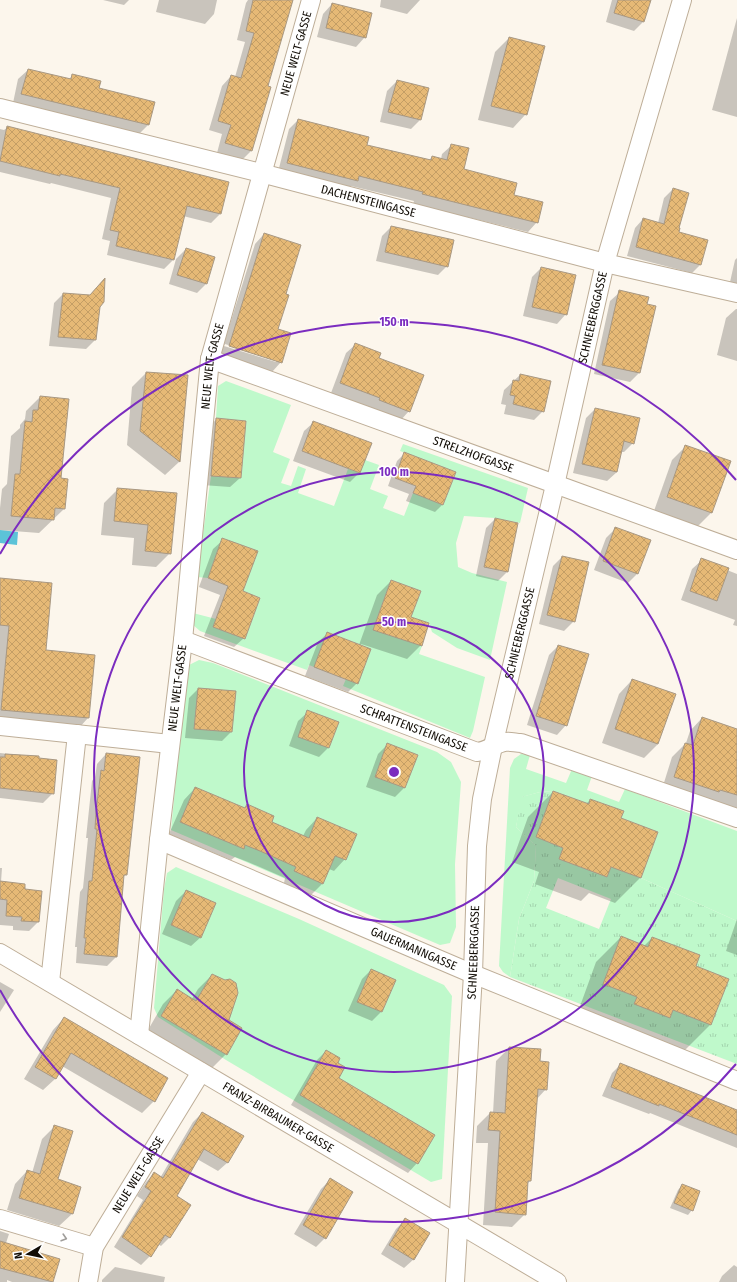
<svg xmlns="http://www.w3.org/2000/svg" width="737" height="1282" viewBox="0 0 737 1282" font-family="'Fira Sans Condensed',sans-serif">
  <defs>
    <pattern id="grass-tufts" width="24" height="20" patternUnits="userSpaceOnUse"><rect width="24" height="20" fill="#bff9cb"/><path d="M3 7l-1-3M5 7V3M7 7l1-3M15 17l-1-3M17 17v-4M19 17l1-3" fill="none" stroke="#a3d4ad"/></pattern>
    <pattern id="building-cross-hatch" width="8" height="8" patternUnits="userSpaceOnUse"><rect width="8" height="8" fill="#e6b976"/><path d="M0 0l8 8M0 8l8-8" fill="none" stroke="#c49e65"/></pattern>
  </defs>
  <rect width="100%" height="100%" fill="#fcf6ec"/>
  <path fill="url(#grass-tufts)" fill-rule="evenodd" d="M553,791L536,837L563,848L559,859L607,877L611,867L641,878L737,921V1064L510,977L519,919L534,881L536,846L516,827L521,797L540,792ZM558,878L611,899L599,929L546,908Z"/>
  <g fill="#bff9cb">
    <polygon points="226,381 291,405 273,452 290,459 281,483 291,486 298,466 306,469 298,493 334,506 348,469 360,473 365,460 379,465 370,489 388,496 383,508 404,516 413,493 443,505 456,472 400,451 403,444 528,488 520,523 495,518 464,516 456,543 458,567 472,573 507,582 490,660 457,648 432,632 429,623 411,617 421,591 391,580 376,621 422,646 419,654 485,677 473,731 470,738 343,686 346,679 371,649 328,632 314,667 309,665 307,670 200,631 192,624 193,613 216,619 213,627 245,639 260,598 243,591 222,539 208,578 197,577 211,476 241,478 246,421 216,418 218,386"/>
    <polygon points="199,660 213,663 437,752 451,762 461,782 455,864 456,927 450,943 440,945 171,830 187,666"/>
    <polygon points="521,754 530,755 526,769 566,783 572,769 592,776 587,790 619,802 625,789 737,831 737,921 641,878 658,832 621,818 624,811 590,799 589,804 553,791 540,792 522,797 516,827 536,846 534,881 519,919 510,977 503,972 499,966 510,768 514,759"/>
    <polygon points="176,867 299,919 444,985 452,996 442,1179 431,1182 226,1060 158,1017 154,1008 164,889 167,873"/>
  </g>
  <polygon fill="#5cc3d8" points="0,530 18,532 17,545 0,543"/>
  <g fill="#0003" fill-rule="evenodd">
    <polygon points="103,0 129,0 124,5"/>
    <polygon points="159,0 217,0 214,14 205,24 156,12"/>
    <polygon points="248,0 284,0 267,87 251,151 242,160 217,153 222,134 209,130 222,86 231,76 235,77 245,42 237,40 246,3"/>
    <polygon points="381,0 420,0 407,14 380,7"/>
    <polygon points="612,0 650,0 644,21 634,31 606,22"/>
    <polygon points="332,4 365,37 356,47 317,37 323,14"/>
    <polygon points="737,18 737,117 712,110"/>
    <polygon points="509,38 526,114 513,128 478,120 495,52"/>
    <polygon points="28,70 68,80 73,75 98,89 153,102 148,125 139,134 13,103 18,79"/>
    <polygon points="397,81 428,89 420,120 411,129 380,122 387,91"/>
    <polygon points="298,120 366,146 428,161 432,157 441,159 442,154 452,145 463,170 513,195 537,222 528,232 413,204 414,201 351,186 348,190 278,172 289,129"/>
    <polygon points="8,127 228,183 220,214 211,223 183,216 173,260 164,269 107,255 110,241 102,239 111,198 51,183 50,184 0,172 0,129 4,130"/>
    <polygon points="673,189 678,233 701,264 692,273 627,256 635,228 643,219 658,223 664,198"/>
    <polygon points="391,227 447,266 438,275 376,261 382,236"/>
    <path d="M264,234L281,362L272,372L220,356L255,244ZM225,344L276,360V362L224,346Z"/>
    <polygon points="186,249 206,284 197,293 169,284 176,259"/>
    <polygon points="737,258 737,284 730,282 735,260"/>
    <polygon points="541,268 566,314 557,324 523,316 532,277"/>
    <polygon points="96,288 99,306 95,340 86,349 49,346 54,303 63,294 89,296"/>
    <polygon points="620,292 646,305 655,307 639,373 630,382 594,374 610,301"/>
    <polygon points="736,309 737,309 737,361 717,355 726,318"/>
    <polygon points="356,344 378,359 409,411 400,421 370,409 371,408 331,393 346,353"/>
    <polygon points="146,373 187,376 179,462 165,475 127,445 132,387"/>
    <polygon points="520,375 543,411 534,420 504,414 506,405 501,404 504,390"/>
    <polygon points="40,397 60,479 64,509 39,533 0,530 0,508 2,489 7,484 11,436 20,428 20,425 25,419 26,411"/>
    <polygon points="595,409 633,443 624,452 621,452 617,472 607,481 573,473 586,418"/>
    <polygon points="217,419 245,422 240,478 230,487 202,485 207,428"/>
    <polygon points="314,422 370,444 359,473 350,482 293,461 304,431"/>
    <polygon points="686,446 712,512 698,526 654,511 672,460"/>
    <polygon points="405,453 443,504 435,512 406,501 409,494 388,486 397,461"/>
    <polygon points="118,489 176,494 170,553 156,567 132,565 134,538 101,535 104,503"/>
    <polygon points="495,519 507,572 498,581 476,576 486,528"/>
    <polygon points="616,528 637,574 628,583 594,570 606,538"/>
    <polygon points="223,540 244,638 234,647 204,636 220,595 199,587 213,549"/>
    <polygon points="562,557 574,621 564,631 539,624 553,566"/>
    <polygon points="702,560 737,574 737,626 733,625 735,620 681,600 692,569"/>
    <polygon points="0,579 45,651 88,718 78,729 0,721"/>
    <polygon points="391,581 410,618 421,645 407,659 361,644 357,683 348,692 305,676 318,642 328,633 359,645 377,595"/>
    <polygon points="558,646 566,725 557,735 527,725 549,655"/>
    <polygon points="632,680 658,744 644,758 602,743 619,694"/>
    <polygon points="198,689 231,732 222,741 185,738 189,698"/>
    <polygon points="308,712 338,723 328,748 319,757 289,746 298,721"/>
    <polygon points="702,718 737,730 737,812 662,789 672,757 686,743 690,731"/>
    <polygon points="388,744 417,755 404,788 395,797 366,787 378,754"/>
    <polygon points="0,753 38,757 53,793 43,803 0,798"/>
    <polygon points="106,754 126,874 123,877 116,957 107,966 76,963 77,947 75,947 80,892 83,888 88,838 86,838 92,781 95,777 97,764"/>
    <polygon points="195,788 244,809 247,806 270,822 303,836 306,830 317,818 345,859 334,871 329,869 323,883 311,895 284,883 285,878 248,862 235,857 231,860 169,834 184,800"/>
    <polygon points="553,792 586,804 590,800 620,819 657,832 640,878 615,903 589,893 581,901 535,884 539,872 512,862 528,817"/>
    <polygon points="0,868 2,868 1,882 23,890 41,892 38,922 29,931 13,930 13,926 0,925"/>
    <polygon points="186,891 201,937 191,946 162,934 176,901"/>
    <polygon points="737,919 737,955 726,951"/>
    <polygon points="621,937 644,946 652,938 695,967 727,980 710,1025 685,1050 650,1036 644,1042 579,1009 596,962"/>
    <polygon points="371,970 395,980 381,1012 372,1021 348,1011 362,979"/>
    <polygon points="212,975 227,1020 226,1054 212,1068 148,1030 163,1004 177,990 192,999 198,989"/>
    <polygon points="0,982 14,990 0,1012"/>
    <polygon points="64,1018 167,1079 154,1101 142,1113 62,1066 55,1079 43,1090 24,1079 53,1030"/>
    <polygon points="509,1048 539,1062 546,1089 536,1100 530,1181 527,1184 525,1214 512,1227 483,1225 488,1143 476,1143 477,1126 490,1113 493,1113 496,1061"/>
    <polygon points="326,1051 336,1063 337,1079 417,1163 408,1173 291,1105 317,1060"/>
    <polygon points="621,1064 737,1110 737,1148 650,1113 649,1114 602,1096 612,1073"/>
    <polygon points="202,1113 242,1136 227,1163 218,1171 197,1159 176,1196 190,1205 169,1238 161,1246 158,1244 150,1256 141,1265 114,1247 143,1200 137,1196 146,1182 154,1174 160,1178 193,1122"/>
    <polygon points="55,1126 57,1180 72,1214 59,1226 7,1210 15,1184 27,1171 32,1173 42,1139"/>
    <polygon points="330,1180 325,1238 316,1247 294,1234 321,1189"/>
    <polygon points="682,1185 692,1210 688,1215 670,1208 678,1190"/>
    <polygon points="405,1220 414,1259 404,1268 381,1254 396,1229"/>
    <polygon points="0,1231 9,1234 6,1243 58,1260 52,1282 12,1282 7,1280 7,1282 0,1282"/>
    <polygon points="734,1265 737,1267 737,1282 719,1282 722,1276"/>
    <polygon points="115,1267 165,1277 164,1282 102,1282 102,1280"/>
  </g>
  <g fill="url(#building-cross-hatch)" stroke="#a89883">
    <polygon points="253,0 293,0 268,86 271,87 252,151 225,143 231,125 218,121 231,75 241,78 254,33 246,31"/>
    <polygon points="618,0 651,0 644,22 614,13"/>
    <polygon points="332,3 372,13 366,38 326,28"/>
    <polygon points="509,37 545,46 527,115 491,106"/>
    <polygon points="28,69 71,79 72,74 101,81 99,88 155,102 149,125 21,94"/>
    <polygon points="397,80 429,88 421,120 388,112"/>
    <polygon points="298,119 369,137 367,145 431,160 432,156 447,160 451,144 469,148 464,169 517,183 514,195 543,202 538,223 422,194 423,192 359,176 358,181 287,163"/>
    <polygon points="7,126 229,182 221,214 187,206 174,260 116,246 119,232 110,230 120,188 60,174 60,176 0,161"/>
    <polygon points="673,188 689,193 679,228 680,228 679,232 708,240 701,265 636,247 643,218 664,224"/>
    <polygon points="391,226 454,240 448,267 385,252"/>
    <polygon points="264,233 301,245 286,294 289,295 278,329 291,333 282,363 229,346"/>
    <polygon points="186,248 215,257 207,284 177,275"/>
    <polygon points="541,267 576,275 567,315 532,307"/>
    <polygon points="105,278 104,302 100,307 96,340 58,337 63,293 90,295"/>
    <polygon points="619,290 649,297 647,304 656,306 640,373 602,365"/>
    <polygon points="355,343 381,353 379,358 424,375 410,412 379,400 380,398 340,383"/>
    <polygon points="146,372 188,375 180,462 140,431"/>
    <polygon points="520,374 551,381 544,412 513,404 515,396 510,395 513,380 519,381"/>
    <polygon points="40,396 69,399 61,478 68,479 65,509 55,508 54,520 11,516 15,474 20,474 25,421 32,422 33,410 38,410"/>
    <polygon points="595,408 640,418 634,444 624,441 617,472 582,464"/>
    <polygon points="216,418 246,421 241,478 211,476"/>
    <polygon points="313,421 372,443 360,473 302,451"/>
    <polygon points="685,445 731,461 712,513 667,497"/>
    <polygon points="404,452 456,472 443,505 413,493 416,486 395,478"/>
    <polygon points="117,488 177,493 171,554 145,551 148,525 114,521"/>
    <polygon points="495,518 518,523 508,572 484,567"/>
    <polygon points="615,527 651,540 638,574 603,561"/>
    <polygon points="222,538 258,551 243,591 260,598 245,639 213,627 228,586 208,578"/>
    <polygon points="562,556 589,562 575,622 547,615"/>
    <polygon points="701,558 729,568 717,601 690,591"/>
    <polygon points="0,578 52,583 46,650 95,655 89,718 1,710 9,626 0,625"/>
    <polygon points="391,580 421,591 411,617 429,623 422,646 373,630"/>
    <polygon points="327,632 371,649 358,684 314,667"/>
    <polygon points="558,645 589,654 567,726 536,716"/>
    <polygon points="632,679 676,694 658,744 615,729"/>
    <polygon points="198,688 236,691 232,732 194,729"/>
    <polygon points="307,710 339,722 329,748 298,737"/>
    <polygon points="702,717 737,729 737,795 720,790 719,792 674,777 685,743 693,745"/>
    <polygon points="387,743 418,755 405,788 375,777"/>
    <polygon points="106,753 140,757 127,875 124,875 117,957 84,954 86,938 84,938 89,881 92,881 97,829 95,829 96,812 101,770 104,771"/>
    <polygon points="5,754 39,756 39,758 57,760 54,794 0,788 0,757 5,757"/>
    <polygon points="195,787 245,808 247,804 274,816 272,822 309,838 317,817 357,834 346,860 335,856 323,884 294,871 296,867 260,851 245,845 244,849 180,822"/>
    <polygon points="553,791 589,804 590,799 624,811 621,818 658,832 641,878 611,867 607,877 559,859 563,848 536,837"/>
    <polygon points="0,881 25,884 25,889 42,891 39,922 21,921 22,917 6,916 7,900 0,899"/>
    <polygon points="186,890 216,903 201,938 171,925"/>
    <polygon points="621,936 648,947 652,937 700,955 696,966 729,979 711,1025 673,1010 670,1018 634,1004 637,997 603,984"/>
    <polygon points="371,969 396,980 382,1012 357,1002"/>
    <polygon points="212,974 225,980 230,979 236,983 238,993 229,1020 242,1028 227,1055 161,1016 177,989 196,1001"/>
    <polygon points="64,1017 168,1078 155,1102 71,1053 56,1079 35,1067"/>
    <polygon points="509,1047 541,1049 540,1061 549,1062 547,1090 538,1089 531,1181 528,1181 526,1215 495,1212 500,1131 488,1130 490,1112 505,1113"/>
    <polygon points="326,1050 340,1058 338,1063 345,1067 339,1078 435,1135 418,1164 300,1095"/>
    <polygon points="620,1063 737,1110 737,1135 659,1104 659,1106 611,1087"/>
    <polygon points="202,1112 244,1136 228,1163 204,1149 177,1196 191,1205 170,1238 165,1235 151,1257 122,1237 151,1191 145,1187 154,1172 163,1178"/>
    <polygon points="54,1125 73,1131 58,1179 81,1187 73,1214 19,1198 27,1170 40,1174"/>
    <polygon points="330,1178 353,1192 326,1239 303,1225"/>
    <polygon points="682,1184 700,1191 693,1211 674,1203"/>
    <polygon points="405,1218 430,1233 414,1260 389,1245"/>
    <polygon points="0,1241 60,1259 53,1282 0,1268"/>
  </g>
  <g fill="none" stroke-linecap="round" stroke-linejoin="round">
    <defs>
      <g id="street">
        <path id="s1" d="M0,108L261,173L605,263L737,293"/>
        <path id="s2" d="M210,359L737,550"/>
        <path id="s3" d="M183,640L477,752C488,751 494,744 505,742C510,741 516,743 521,743L737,818"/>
        <polyline points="0,726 170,744"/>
        <path id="s4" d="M159,840L473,974L737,1081"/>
        <path id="s5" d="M0,953L557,1282"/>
        <polyline points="50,982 77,734"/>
        <path id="s6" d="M139,1035L159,840L183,640L210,359L311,0"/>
        <polyline points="0,1219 94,1247"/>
        <path id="s7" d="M88,1282L94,1247L201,1072"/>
        <path id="s8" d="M455,1282L473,974L477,846L482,799L493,746L555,485L605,263L682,0"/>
      </g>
    </defs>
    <use href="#street" stroke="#beae98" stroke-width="20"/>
    <use href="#street" stroke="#fff" stroke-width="18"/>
  </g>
  <defs><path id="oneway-chevron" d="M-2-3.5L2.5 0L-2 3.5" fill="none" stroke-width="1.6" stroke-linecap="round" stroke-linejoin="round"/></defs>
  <use stroke="#a09e9b" href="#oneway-chevron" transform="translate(64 1238) rotate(17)"/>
  <g fill="none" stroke="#7b2cbf" stroke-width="2">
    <circle cx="394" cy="772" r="150"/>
    <circle cx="394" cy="772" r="300"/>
    <path d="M736 1064A450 450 0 0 1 0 990M0 554A450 450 0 0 1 736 480"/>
  </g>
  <g text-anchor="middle" stroke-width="3" stroke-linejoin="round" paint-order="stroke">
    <g font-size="12" fill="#120d06" stroke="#fff">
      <text dy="4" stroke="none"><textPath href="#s6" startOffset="997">NEUE WELT-GASSE</textPath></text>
      <text dy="4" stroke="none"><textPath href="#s1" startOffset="380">DACHENSTEINGASSE</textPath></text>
      <text dy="4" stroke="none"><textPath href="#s8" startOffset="978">SCHNEEBERGGASSE</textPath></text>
      <text dy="4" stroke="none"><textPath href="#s6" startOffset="673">NEUE WELT-GASSE</textPath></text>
      <text dy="4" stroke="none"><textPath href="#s2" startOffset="280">STRELZHOFGASSE</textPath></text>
      <text dy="4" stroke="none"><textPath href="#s8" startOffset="654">SCHNEEBERGGASSE</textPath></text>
      <text dy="4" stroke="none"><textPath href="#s6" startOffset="349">NEUE WELT-GASSE</textPath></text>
      <text dy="4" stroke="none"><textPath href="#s3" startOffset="247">SCHRATTENSTEINGASSE</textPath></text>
      <text dy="4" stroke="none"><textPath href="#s4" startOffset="277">GAUERMANNGASSE</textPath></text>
      <text dy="4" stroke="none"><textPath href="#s8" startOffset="330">SCHNEEBERGGASSE</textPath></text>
      <text dy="4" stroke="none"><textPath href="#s5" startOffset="323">FRANZ-BIRBAUMER-GASSE</textPath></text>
      <text dy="4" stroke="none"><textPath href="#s7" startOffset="120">NEUE WELT-GASSE</textPath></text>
    </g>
  </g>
  <circle cx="394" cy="772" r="6" fill="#7b2cbf" stroke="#fff" stroke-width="2"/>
  <g font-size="12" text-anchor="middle" font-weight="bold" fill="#7b2cbf" stroke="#fff" stroke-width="3" stroke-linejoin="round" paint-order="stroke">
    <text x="394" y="326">150 m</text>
    <text x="394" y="476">100 m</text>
    <text x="394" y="626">50 m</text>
  </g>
  <g transform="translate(28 1254) rotate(261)" stroke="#ffffff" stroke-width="3" paint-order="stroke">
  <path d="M0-3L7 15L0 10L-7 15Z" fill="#120d06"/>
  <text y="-6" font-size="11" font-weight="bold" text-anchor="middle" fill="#120d06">N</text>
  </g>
</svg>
